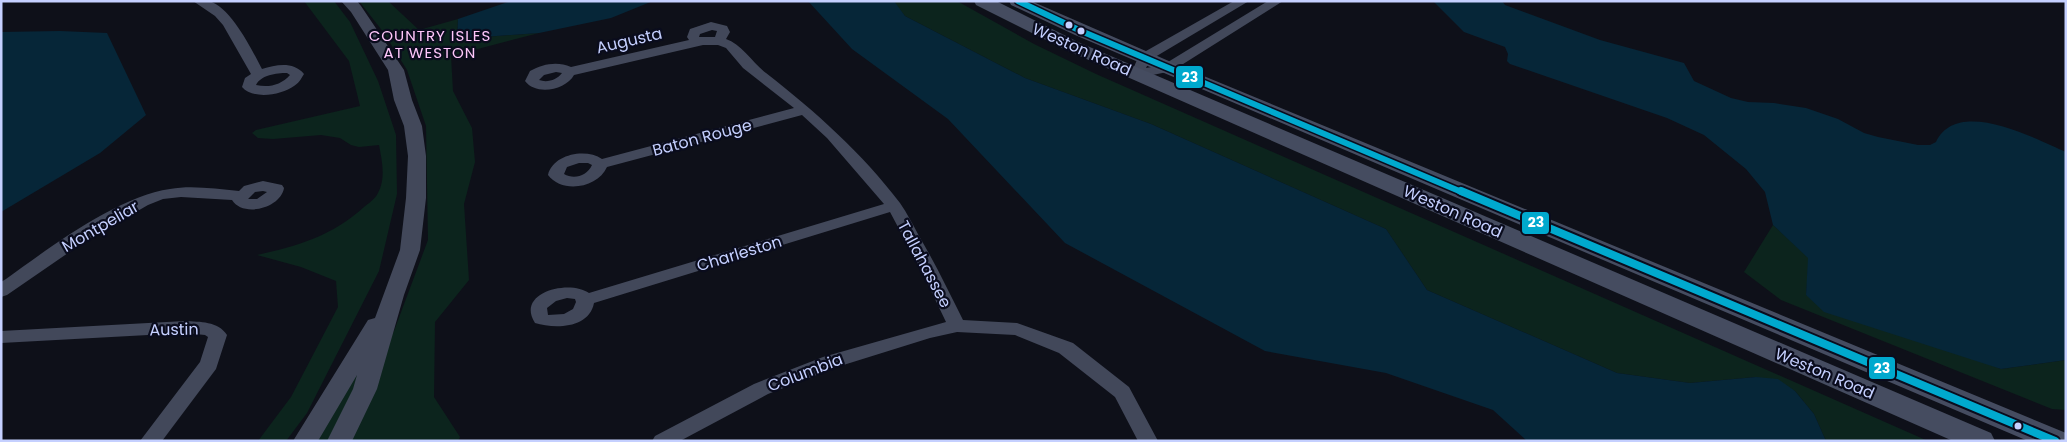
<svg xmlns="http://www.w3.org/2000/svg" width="2067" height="442" viewBox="0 0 2067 442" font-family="Poppins,sans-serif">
  <rect width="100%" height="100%" fill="#0e1019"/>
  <g fill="#0c241d">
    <path d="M304,1H334L350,22L378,81L396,135L397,194L379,271L307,413L286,441H258L291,397L338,307L336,281L301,267L257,255C298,246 332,236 364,207C369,203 375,199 378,193C386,178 382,161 379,145L359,147L351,145L340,138L321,135L273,139L258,138L252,133L256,130L360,106L349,61Z"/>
    <polygon points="359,1 388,1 419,30 458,19 457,39 539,33 451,56 453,91 472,128 475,162 464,204 469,280 435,322 434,397 460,437 458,441 305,441 364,363 365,388 394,331 428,240 426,126 407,70 384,33"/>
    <polygon points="893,1 957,1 1034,44 1096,74 1928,441 1826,441 1814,414 1795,391 1756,377 1690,383 1617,373 1427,290 1386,229 1151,124 1025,78 905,16"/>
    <polygon points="1773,225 1809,258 1806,295 2001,369 2066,360 2066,410 2052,409 1781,300 1744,272"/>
  </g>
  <g fill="#062638">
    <polygon points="511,1 653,1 611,18 539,33 457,39 458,19"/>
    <polygon points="808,1 894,1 905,16 1025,78 1151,124 1386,229 1427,290 1617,373 1690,383 1756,377 1778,379 1795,391 1814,414 1826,441 1527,441 1493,410 1386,373 1265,351 1065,243 948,119 852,49"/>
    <path d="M1433,1H1502L1505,5L1600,40L1684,63L1694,81L1731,98L1748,102L1774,103L1806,108L1838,119L1864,133L1878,137L1918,145H1930L1936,142C1957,97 2034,138 2066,152V360L2001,369L1824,312L1806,295L1808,258L1773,225L1765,192L1746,169L1704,135L1667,118L1510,64L1507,61L1508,54L1505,47L1464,32Z"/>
    <polygon points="60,31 107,33 146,115 100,153 1,212 1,32"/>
  </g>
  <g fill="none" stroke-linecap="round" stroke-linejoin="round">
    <g fill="#42485a" fill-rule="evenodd">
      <path d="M193,1C198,1 204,0 209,1C231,7 252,50 262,69C276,65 293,61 304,74C301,79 299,83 294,86C282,95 253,100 242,87L245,78L251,74L223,25L215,16ZM287,73L290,75C281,85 269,88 256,85C261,75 276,73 287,73Z"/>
      <polygon points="1234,1 1249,1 1150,60 1146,68 1163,65 1268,1 1283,1 1172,71 1138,78 1133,77 1131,74 1139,55"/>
      <path d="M711,22L727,26L730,32L726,39C741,44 753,63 766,73C816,112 862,153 900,203C907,213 913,225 919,236C935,263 949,292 963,320L1017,323L1073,343L1129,387L1158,441H1138L1115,397L1059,353L1015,335L957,332L930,338L837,367L768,394L680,441H652L655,436L754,384L823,357L946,322L922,272L890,212L594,303C589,329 554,329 535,323C515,292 570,279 589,293L884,204L827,138L802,115L607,167C598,188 562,194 548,175C553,154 586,148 602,159L794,108L743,68L726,48L718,45H703L574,75C566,90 536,96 525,81L530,71C543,64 557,61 571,67L689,40L687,37L690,29ZM712,30L717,31L715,37H699L700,34ZM556,72L562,73C557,80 547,83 539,80L544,75ZM579,163H588L592,165C587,176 574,180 564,174L567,167ZM567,298L575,299L576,302L573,309L564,314L548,315L547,308L556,301Z"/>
      <path d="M263,181L282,185L284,188C281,208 243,218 232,200L181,197L163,199L148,205L84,242L7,295L1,297V282L6,279C49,248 118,196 170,189C192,185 216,189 239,191L244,186ZM263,191L267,192L257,199H248L255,192Z"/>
      <path d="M185,321C200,322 218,321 227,335L216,369L162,441H140L200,362L208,337L205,335L185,333L1,343V331Z"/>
    </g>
    <polygon fill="#42485a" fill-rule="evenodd" points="341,1 357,1 361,6 404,70 412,100 422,126 426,156 426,198 420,250 404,295 377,389 352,441 327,441 353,389 357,375 318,441 293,441 368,320 375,318 400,250 406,198 408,156 404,126 394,100 388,70 351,12"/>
    <g fill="#454c60" fill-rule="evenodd">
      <polygon points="974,1 996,1 1078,42 1991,433 1995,441 1953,441 1066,50 976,5"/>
      <polygon points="1009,1 1031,1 1194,72 2066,433 2066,441 2028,441 1075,35 1011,5"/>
    </g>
    <defs>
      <polyline id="bus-1-far1" points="1018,1 1081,31 1464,193"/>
      <polyline id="bus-1" points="1461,191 2055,441"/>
    </defs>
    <use href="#bus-1-far1" stroke="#0a0c1d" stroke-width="9"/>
    <use href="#bus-1" stroke="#0a0c1d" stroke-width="12"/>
    <use href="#bus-1-far1" stroke="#00a9ce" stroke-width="6"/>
    <use href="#bus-1" stroke="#00a9ce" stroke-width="8"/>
  </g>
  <g fill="#c5d0ff" stroke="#0a0c1d" stroke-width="2">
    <circle cx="1069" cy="25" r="4.5"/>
    <circle cx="1081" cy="31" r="4.5"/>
    <circle cx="2018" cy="426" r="4.5"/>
  </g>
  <g text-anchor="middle" stroke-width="4.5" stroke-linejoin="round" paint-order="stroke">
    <g font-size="15" letter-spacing="1" fill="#ffc7fb" stroke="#0a0c1d">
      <text x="430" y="41">COUNTRY ISLES<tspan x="430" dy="17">AT WESTON</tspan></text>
    </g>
    <g font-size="16" fill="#c5d0ff" stroke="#0a0c1d">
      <text transform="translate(629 40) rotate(-13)" y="6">Augusta</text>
      <text transform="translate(1082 49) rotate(24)" y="6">Weston Road</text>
      <text transform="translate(702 137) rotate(-15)" y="6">Baton Rouge</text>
      <text transform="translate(1453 211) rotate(24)" y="6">Weston Road</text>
      <text transform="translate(100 226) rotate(-30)" y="6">Montpeliar</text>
      <text transform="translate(739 253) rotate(-17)" y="6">Charleston</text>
      <text transform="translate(925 264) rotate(62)" y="6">Tallahassee</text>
      <text transform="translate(174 329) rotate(-1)" y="6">Austin</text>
      <text transform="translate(805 372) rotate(-21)" y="6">Columbia</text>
      <text transform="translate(1825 373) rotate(23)" y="6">Weston Road</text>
    </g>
  </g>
  <g stroke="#0a0c1d" stroke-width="2">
    <rect x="1175" y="65" width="29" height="24" rx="5" fill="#00a9ce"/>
    <rect x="1521" y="211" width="29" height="24" rx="5" fill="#00a9ce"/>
    <rect x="1868" y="356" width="28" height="24" rx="5" fill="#00a9ce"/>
  </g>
  <g font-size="14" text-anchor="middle" font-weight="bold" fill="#fff">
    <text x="1190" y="82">23</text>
    <text x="1536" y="227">23</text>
    <text x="1882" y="373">23</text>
  </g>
  <rect width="2067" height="442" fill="none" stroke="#c5d0ff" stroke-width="5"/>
</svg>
